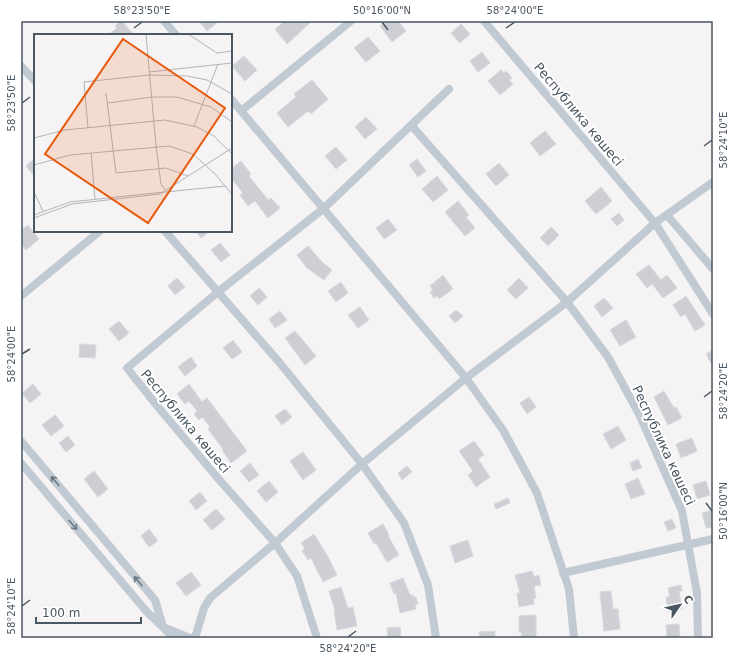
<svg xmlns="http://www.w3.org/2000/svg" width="734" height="659" viewBox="0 0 734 659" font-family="'DejaVu Sans',sans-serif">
  <rect width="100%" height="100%" fill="#f5f3f3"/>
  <g fill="#cdcfd5" stroke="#d7d9de">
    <polygon points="120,21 122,21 134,35 108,35 117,28 115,26"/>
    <polygon points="199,21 219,21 207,31"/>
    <polygon points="285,21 312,21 287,44 275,29"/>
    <polygon points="386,21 398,21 406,31 392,42 380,26"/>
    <polygon points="461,24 470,34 460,43 451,33"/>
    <polygon points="368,37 380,51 366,62 354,48"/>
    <polygon points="482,52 490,63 478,72 470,61"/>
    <polygon points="244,56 257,70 245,81 232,66"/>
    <polygon points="501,70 504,73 506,71 512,78 509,80 513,84 500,95 488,81"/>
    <polygon points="312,80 328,99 311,114 308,111 288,127 277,113 296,97 294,94"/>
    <polygon points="366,117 377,129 365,139 355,127"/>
    <polygon points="545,131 556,144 540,156 530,143"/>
    <polygon points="336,147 347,160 336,169 325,156"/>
    <polygon points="35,158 35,177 26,166"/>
    <polygon points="417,159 426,171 418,177 409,165"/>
    <polygon points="241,161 251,174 249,176 268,200 271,198 280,208 268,218 255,201 248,206 240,195 243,193 231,178 231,169"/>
    <polygon points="499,163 509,175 496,186 486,174"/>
    <polygon points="437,176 448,190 433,202 422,189"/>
    <polygon points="601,187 612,201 596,214 585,201"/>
    <polygon points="458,201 469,215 466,217 475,228 465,236 445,212"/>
    <polygon points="619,213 624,220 617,226 611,219"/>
    <polygon points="388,219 397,230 384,239 376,228"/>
    <polygon points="28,225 39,239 26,250 21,243 21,230"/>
    <polygon points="551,227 559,235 548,246 540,238"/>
    <polygon points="196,231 210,231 201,238"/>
    <polygon points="220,243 230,255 221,262 211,250"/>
    <polygon points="308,246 322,262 332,270 324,280 307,268 297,255"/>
    <polygon points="649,265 661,280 667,275 677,288 663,298 652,284 647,288 636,274"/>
    <polygon points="443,275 453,289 439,299 437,296 434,298 430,292 433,290 430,286"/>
    <polygon points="177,278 185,287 175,295 168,286"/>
    <polygon points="519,278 528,288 516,299 507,290"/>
    <polygon points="341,282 348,293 336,302 328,291"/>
    <polygon points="259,288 267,297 258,305 250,296"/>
    <polygon points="686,296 705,325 695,331 685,314 681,317 673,305"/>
    <polygon points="604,298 613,308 602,317 594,306"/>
    <polygon points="360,307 369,320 358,328 348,315"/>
    <polygon points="456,310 463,316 455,323 449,316"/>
    <polygon points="280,311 287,320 275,328 269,319"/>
    <polygon points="626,320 636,337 620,346 610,330"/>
    <polygon points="119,321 129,333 119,341 109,329"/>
    <polygon points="295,331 316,356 305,365 285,338"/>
    <polygon points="233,340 242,352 232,359 223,348"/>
    <polygon points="80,344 96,345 95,358 79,357"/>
    <polygon points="713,350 713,367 706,354"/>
    <polygon points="191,357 197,366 185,376 178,367"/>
    <polygon points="33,384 41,394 30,403 22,393"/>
    <polygon points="189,384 202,402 207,398 247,451 231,463 222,450 223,449 208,429 210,427 202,417 199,420 194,414 197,411 189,401 185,404 177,394"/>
    <polygon points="664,391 674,408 676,407 682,418 668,425 654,397"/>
    <polygon points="529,397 536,407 527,414 520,403"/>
    <polygon points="285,409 292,417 282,425 275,416"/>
    <polygon points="55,415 64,426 51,436 42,425"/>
    <polygon points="618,426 626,440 611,449 603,434"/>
    <polygon points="68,436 75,445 66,452 59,443"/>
    <polygon points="692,438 697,451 681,458 676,444"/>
    <polygon points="474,441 484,455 478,459 490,477 476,487 468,475 473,471 459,451"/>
    <polygon points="303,452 316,470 303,480 290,461"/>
    <polygon points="638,459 642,468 633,471 630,463"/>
    <polygon points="250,463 259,475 249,482 240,471"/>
    <polygon points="407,466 412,472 402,480 398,473"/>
    <polygon points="94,471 108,489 98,497 84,479"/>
    <polygon points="638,478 645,494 631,499 625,484"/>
    <polygon points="269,481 278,492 266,502 257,491"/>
    <polygon points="706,481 710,495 697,499 693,485"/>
    <polygon points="200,492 207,501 196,510 189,501"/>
    <polygon points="508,498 510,503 496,509 494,504"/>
    <polygon points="216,509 225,519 212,530 203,520"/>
    <polygon points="713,510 713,527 706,528 702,513"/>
    <polygon points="672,519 676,528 668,531 664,522"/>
    <polygon points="383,524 389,535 388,536 399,555 387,562 376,543 374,544 368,533"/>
    <polygon points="149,529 158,541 149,547 141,536"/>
    <polygon points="314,534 327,555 337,575 323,582 311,558 308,560 302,551 305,549 301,543"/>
    <polygon points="468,540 473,556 455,563 450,546"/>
    <polygon points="532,571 534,577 539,575 541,585 534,586 536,598 533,599 534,604 519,607 517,593 520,593 515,575"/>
    <polygon points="191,572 201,585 186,596 176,583"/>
    <polygon points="403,578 410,595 413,595 413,597 416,597 418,604 415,605 416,609 400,613 396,593 394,594 390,583"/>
    <polygon points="681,585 682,591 679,591 682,609 668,611 666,597 670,597 668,588"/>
    <polygon points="341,587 348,608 353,607 357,626 337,630 334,610 335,610 329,591"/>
    <polygon points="611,591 613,609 618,609 620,629 604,631 600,592"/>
    <polygon points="536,615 536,638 522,638 521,632 519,632 519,616"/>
    <polygon points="679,624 680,638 667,638 666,625"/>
    <polygon points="400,627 401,638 388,638 387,628"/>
    <polygon points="495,631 495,638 480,638 479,632"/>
  </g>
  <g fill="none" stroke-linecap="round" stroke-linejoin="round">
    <g stroke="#c1cad2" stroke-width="8">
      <polyline points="164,21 176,35"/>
      <polyline points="484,21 655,223 713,314"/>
      <polyline points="21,66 35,81"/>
      <polyline points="231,99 466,378 503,430 537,493 569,589 574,638"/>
      <polyline points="241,111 351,21"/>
      <polyline points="411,125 567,302 608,357 639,414 682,511 697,593 698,638"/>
      <polyline points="667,215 713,269"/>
      <polyline points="165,231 279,362 362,464 404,523 428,585 436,638"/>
      <polyline points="21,296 100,231"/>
      <polyline points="21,441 155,600 163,627 173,638"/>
      <polyline points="21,463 147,612 163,627 190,638"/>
      <polyline points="563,573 713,539"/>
      <polyline points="195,638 204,608 210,598 275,543 362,464 466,378 567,302 655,223 713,182"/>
      <polyline points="317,638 297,576 275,543 216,476 158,407 127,368 218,292 323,209 449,89"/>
    </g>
  </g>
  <defs><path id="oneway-shaft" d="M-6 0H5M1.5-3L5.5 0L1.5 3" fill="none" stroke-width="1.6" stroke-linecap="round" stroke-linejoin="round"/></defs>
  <g stroke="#6e7983">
    <use href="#oneway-shaft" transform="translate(55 481) rotate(-130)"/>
    <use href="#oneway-shaft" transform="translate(73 525) rotate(50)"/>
    <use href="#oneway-shaft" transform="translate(138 581) rotate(-130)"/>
  </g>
  <path fill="none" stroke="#4a5661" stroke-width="1.5" d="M382,22L388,30M134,28L142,22M506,28L515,22M22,103L30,97M704,146L712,140M22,354L30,349M704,397L712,391M706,503L712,511M22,606L30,600M348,637L356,631"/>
  <g text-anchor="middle" stroke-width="4" stroke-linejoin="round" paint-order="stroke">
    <g font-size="13" fill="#4a5661" stroke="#fff">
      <text transform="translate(579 114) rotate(50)" y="5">Республика көшесі</text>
      <text transform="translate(186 421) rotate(50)" y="5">Республика көшесі</text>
      <text transform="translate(664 445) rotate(65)" y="5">Республика көшесі</text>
    </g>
  </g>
  <g transform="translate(34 34)">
    <rect width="198" height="198" fill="#f5f3f3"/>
    <path fill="none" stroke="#b1b4b9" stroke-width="1" d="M112,0L122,112L127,150L132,157M154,0L183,19L198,17M115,38L198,29M72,59L82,139L132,134L154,142M74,69L118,63H143L177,73L198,88M160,92L184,30M54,94L50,48L115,41L153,42L173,46L198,60M0,104L31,96L131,86L163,93L180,102L198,120M57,119L61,165M0,131L36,121L135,112L159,120L181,140L191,152M0,158L9,177M0,181L36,168L121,159L191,152L198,160M0,184L38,170L126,160L198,114"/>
    <path fill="#e8590c" fill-opacity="0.15" stroke="#e8590c" stroke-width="2" d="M89,5L191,74L114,189L11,120Z"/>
    <rect width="198" height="198" fill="none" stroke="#4a5661" stroke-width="2"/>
  </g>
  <rect width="734" height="659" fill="none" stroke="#ffffff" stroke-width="44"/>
  <g transform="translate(680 605) rotate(56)" stroke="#ffffff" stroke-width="3" paint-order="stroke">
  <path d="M0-3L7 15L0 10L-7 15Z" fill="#4a5661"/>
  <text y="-6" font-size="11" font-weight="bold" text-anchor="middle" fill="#4a5661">С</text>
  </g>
  <path d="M36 617v6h105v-6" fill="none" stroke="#4a5661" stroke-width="2"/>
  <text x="42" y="617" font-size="12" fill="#4a5661" stroke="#ffffff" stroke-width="3" paint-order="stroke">100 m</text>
  <rect x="22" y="22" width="690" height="615" fill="none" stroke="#4a5661" stroke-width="1.5"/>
  <g font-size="10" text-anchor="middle" fill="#4a5661">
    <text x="142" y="14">58°23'50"E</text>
    <text x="382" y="14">50°16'00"N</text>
    <text x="515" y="14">58°24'00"E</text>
    <text transform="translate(11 103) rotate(-90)" y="4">58°23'50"E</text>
    <text transform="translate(723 140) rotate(-90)" y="4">58°24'10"E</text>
    <text transform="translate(11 354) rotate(-90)" y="4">58°24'00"E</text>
    <text transform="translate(723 391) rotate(-90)" y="4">58°24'20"E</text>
    <text transform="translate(723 511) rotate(-90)" y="4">50°16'00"N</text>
    <text transform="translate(11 606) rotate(-90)" y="4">58°24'10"E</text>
    <text x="348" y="652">58°24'20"E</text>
  </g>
</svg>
